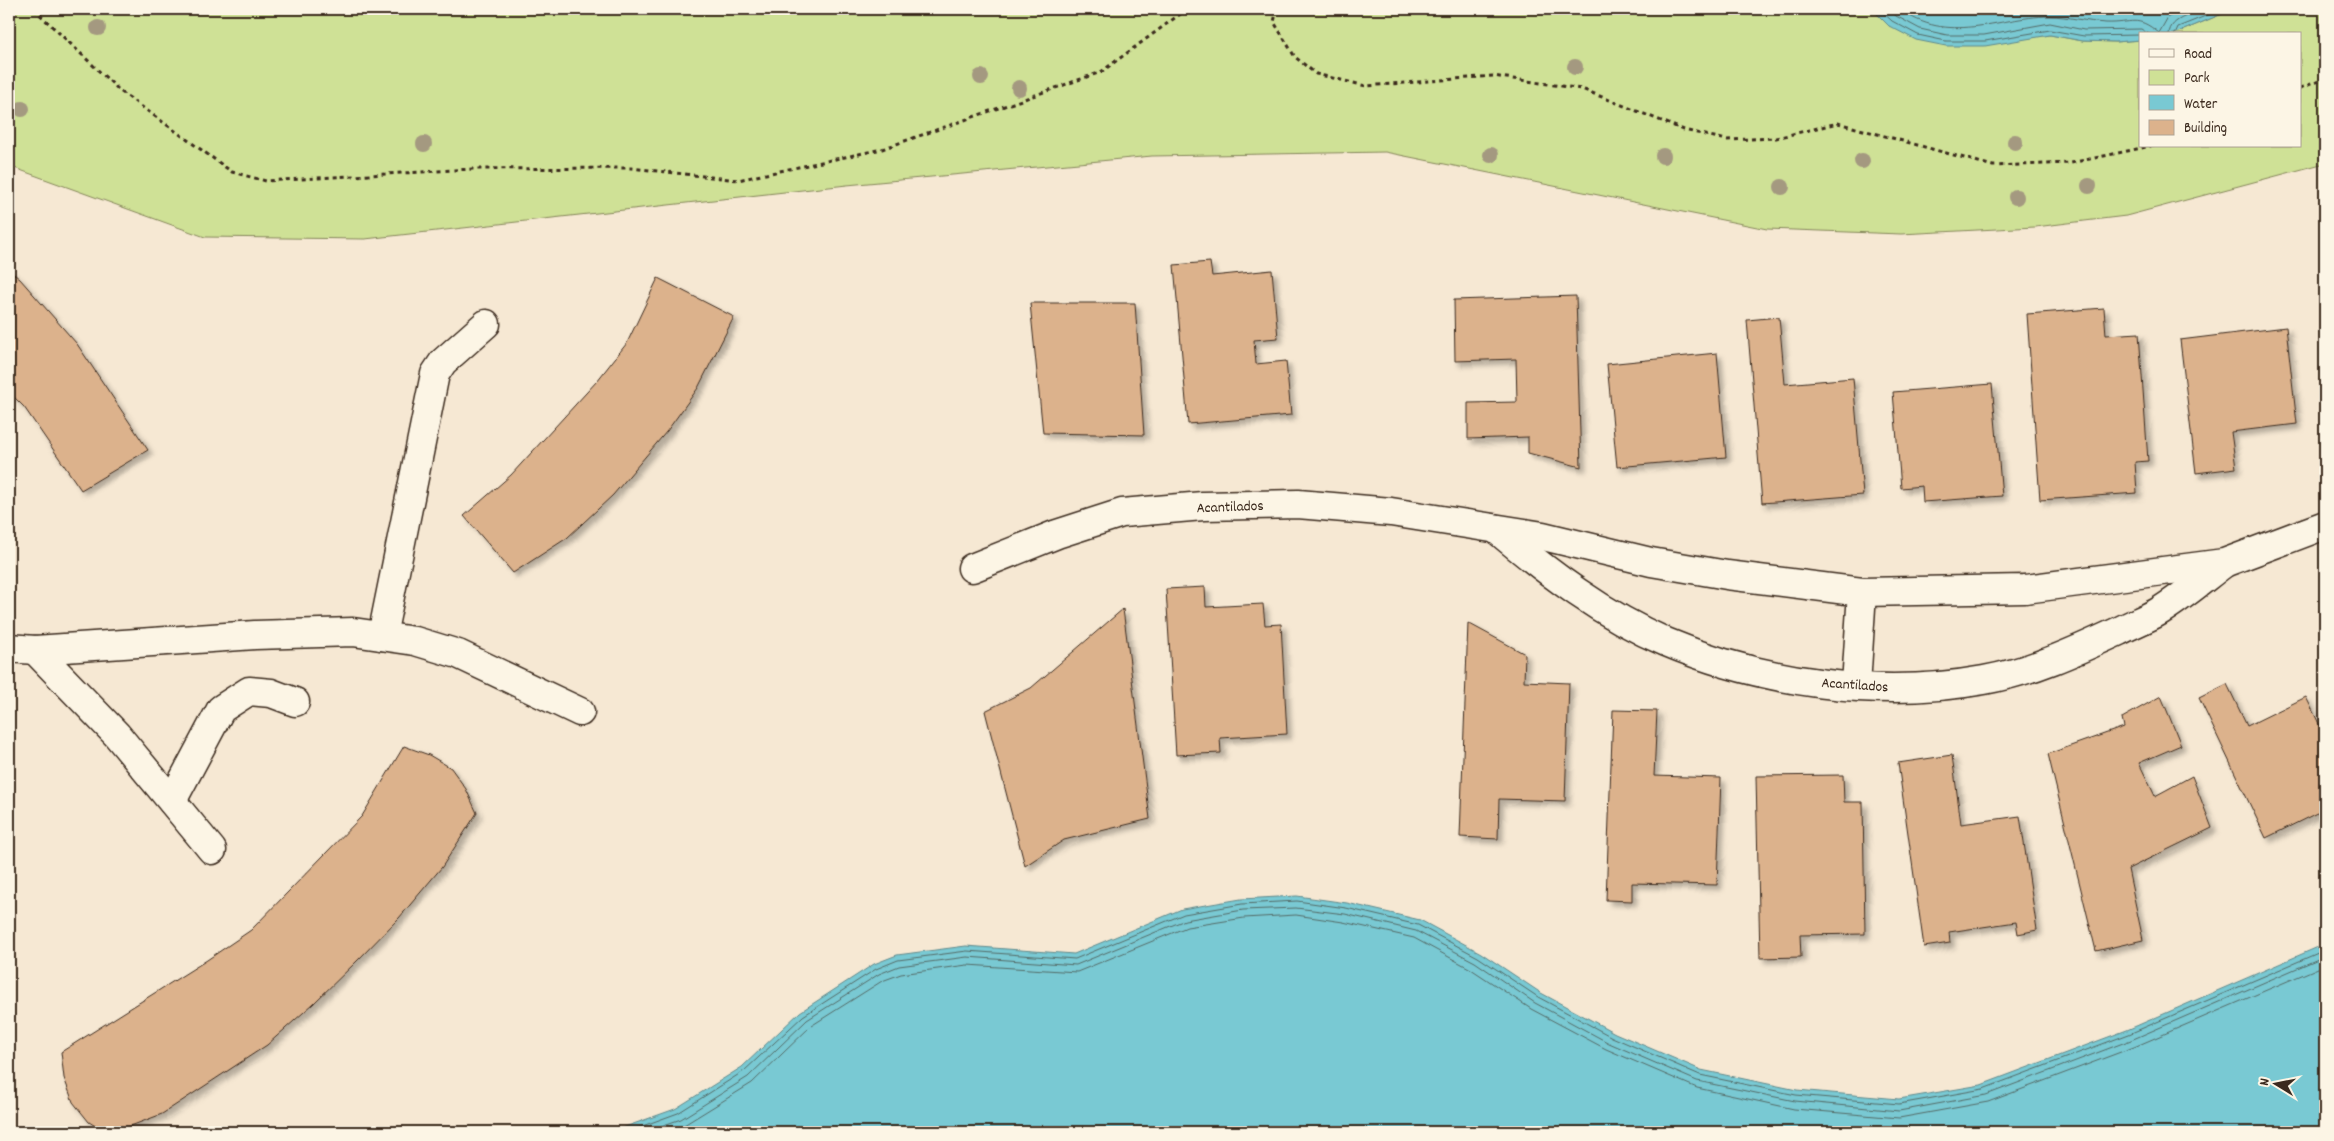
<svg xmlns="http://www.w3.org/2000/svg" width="2334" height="1141" viewBox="0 0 2334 1141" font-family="Dekko,sans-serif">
  <defs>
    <filter id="shadow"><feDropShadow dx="4.5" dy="4.5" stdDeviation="2.5" flood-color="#0004"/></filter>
  </defs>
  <rect width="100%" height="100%" fill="#f6e8d3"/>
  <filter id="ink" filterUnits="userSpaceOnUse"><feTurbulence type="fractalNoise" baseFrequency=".02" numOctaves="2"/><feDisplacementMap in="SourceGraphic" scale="10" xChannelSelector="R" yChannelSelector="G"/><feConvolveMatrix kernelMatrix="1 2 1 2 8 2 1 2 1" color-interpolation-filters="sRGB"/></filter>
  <g filter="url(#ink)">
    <polygon fill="#cfe196" stroke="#85865a" points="9,9 1872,9 1889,26 2020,39 2050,35 2083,41 2115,42 2140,40 2140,146 2300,146 2300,34 2174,34 2234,9 2325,9 2325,163 2126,216 2035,227 1901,234 1767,229 1385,152 1152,156 847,185 365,239 205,237 9,166"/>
    <g fill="#79c9d3" stroke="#60898b">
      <polygon points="1872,9 2234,9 2174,34 2140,34 2140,40 2115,42 2083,41 2050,35 1985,46 1946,46 1916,40 1889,26"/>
      <polygon points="1297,896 1347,903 1420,920 1481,953 1541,993 1615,1033 1701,1070 1797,1090 1899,1099 1981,1085 2127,1030 2325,944 2325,1132 611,1132 675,1109 742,1067 800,1012 874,964 897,955 966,946 1074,954 1182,909 1241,899"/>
    </g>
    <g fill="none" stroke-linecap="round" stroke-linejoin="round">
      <g stroke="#546a66" stroke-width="1">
        <polyline points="1879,9 1892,21 1918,35 1946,41 1985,41 2050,30 2084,36 2140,35"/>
        <polyline points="1888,9 1896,16 1920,29 1947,35 1984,35 2050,23 2084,30 2141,29 2149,34"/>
        <path d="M1899,9C1949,46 1997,17 2049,16C2068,16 2087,22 2106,23C2133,24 2136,14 2159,33L2168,17L2187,9"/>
        <path d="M2169,34C2170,17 2195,14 2208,9"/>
        <polyline points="2175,34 2178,27 2223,9"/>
        <polyline points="626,1132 678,1113 744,1071 803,1016 876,969 898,960 967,951 1075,959 1184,914 1242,904 1297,901 1346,908 1418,925 1478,957 1538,997 1612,1037 1700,1075 1796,1095 1899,1104 1983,1089 2129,1034 2325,950"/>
        <polyline points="644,1132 681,1119 748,1077 807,1020 879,974 899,966 967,957 1076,965 1185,920 1243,910 1296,908 1345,914 1416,931 1475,962 1535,1003 1609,1043 1697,1081 1795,1101 1899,1111 1986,1095 2131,1040 2325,956"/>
        <polyline points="666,1132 684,1125 752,1083 811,1026 882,981 901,974 967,965 1077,972 1187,927 1244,918 1296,915 1343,922 1414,938 1471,969 1531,1009 1606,1049 1697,1088 1794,1109 1899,1118 1988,1102 2134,1047 2325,965"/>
      </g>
    </g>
    <g fill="#dcb28c" stroke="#3b2a1e" filter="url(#shadow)">
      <polygon points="1210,262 1212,276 1272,270 1278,338 1254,340 1256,364 1286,361 1291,415 1188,424 1174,265"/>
      <polygon points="9,270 20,279 77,344 148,450 81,490 24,407 9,392"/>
      <polygon points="658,278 734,317 698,388 667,431 613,495 567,538 513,573 464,516 511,475 597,381 627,343"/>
      <polygon points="1576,296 1581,467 1528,453 1528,437 1468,439 1468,403 1517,402 1516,359 1455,361 1454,300"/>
      <polygon points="1030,303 1135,303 1144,435 1043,433"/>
      <polygon points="2104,308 2106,335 2139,333 2148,461 2135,462 2137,493 2040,500 2027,314"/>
      <polygon points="1779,317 1785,384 1853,378 1863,495 1762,503 1747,320"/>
      <polygon points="2286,327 2297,424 2231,432 2236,468 2196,473 2180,340"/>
      <polygon points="1717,353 1726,457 1617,467 1607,364"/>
      <polygon points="1992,384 2002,496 1923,502 1922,486 1901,488 1893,392"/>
      <polygon points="1205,587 1206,607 1263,604 1265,625 1281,624 1287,734 1220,738 1221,753 1176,755 1166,589"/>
      <polygon points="1123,609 1150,819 1064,840 1025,866 985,711 1031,688"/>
      <polygon points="2325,609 2325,627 2319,611"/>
      <polygon points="1468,623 1525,654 1524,681 1569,683 1565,801 1499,799 1498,839 1460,837"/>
      <polygon points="2227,684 2247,726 2306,697 2325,736 2325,809 2266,838 2199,698"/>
      <polygon points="2161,696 2181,745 2139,763 2155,796 2192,776 2212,828 2128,869 2143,940 2096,951 2048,754 2124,727 2122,718"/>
      <polygon points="1613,710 1657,711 1654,776 1721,778 1717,885 1632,883 1632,901 1606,900"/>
      <polygon points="404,746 429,755 451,768 466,789 477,813 442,867 399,918 357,961 313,1004 267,1045 162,1114 115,1132 105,1132 89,1122 73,1102 64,1078 61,1052 207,960 251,930 362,816"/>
      <polygon points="1952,755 1961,824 2020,816 2037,930 2018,934 2016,922 1949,932 1950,943 1924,947 1898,763"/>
      <polygon points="1843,775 1844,802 1863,802 1865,934 1800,935 1801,957 1760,958 1756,776"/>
    </g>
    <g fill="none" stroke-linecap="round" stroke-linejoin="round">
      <defs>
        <g id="minor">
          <path d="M1496,529C1548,573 1603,615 1666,642C1763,683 1879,699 1984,680C2030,672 2076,651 2119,631C2132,624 2146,619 2158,612C2181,598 2202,580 2223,564"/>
          <polyline points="972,568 1057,534 1122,513 1203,506 1298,504 1391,512 1543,536 1651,562 1727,575 1862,592 2025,589 2224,563 2325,525"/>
          <polyline points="382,636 435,374 443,362 486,324"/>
          <polyline points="9,648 35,650 255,635 353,632 415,641 458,654 580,712"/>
          <polyline points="35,650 117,735 212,850"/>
          <polyline points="1856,685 1862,592"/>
          <polyline points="172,801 221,709 249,691 271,693 295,702"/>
        </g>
      </defs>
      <use href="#minor" stroke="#3b2a1e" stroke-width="31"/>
      <g stroke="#3b2a1e" stroke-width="3" stroke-dasharray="4 4" stroke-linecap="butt">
        <polyline points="34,9 120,91 232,172 266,181 472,169 631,168 738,180 882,149 1101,72 1187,9"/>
        <polyline points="1277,9 1274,22 1295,57 1316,74 1366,86 1493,76 1582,89 1684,130 1727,140 1776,138 1838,123 1993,166 2071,163 2151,146"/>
        <polyline points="2300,88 2325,79"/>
      </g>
      <use href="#minor" stroke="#fcf5e5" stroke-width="28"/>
    </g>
    <g fill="#a49980">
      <circle cx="98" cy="28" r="8"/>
      <circle cx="1575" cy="67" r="8"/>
      <circle cx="981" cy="77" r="8"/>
      <circle cx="1019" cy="88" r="8"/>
      <circle cx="22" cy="109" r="8"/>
      <circle cx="2015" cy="142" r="8"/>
      <circle cx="424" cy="144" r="8"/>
      <circle cx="1491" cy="155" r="8"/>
      <circle cx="1663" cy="156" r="8"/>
      <circle cx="1862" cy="161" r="8"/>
      <circle cx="2089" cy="186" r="8"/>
      <circle cx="1782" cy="187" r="8"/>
      <circle cx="2016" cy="197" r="8"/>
    </g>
  </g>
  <g text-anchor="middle" stroke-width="4" stroke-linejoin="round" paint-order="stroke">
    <g font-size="15" fill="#3b2a1e" stroke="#fcf5e5">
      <text transform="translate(1230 506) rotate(-2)" y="5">Acantilados</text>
      <text transform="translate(1855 684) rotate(4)" y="5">Acantilados</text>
    </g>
  </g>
  <rect width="2334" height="1141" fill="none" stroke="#fcf5e5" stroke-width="30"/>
  <rect x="15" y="15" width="2304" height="1111" fill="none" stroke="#3b2a1e" stroke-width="2" filter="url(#ink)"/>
  <rect x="2139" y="32" width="162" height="115" fill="#fcf5e5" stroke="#afa495"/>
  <rect x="2149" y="49" width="25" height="8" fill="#fcf5e5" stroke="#afa495"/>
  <text x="2184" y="58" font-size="15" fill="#3b2a1e">Road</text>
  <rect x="2149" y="70" width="25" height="15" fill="#cfe196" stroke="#afa495"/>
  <text x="2184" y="82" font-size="15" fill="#3b2a1e">Park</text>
  <rect x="2149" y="95" width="25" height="15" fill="#79c9d3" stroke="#afa495"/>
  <text x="2184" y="108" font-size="15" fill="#3b2a1e">Water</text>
  <rect x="2149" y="120" width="25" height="15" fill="#dcb28c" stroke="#afa495"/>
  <text x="2184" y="132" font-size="15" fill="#3b2a1e">Building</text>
  <g transform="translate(2276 1084) rotate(280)" stroke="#fcf5e5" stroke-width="4" paint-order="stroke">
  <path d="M0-4L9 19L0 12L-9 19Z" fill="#3b2a1e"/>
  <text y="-8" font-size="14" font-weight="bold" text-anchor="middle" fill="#3b2a1e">N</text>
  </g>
</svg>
